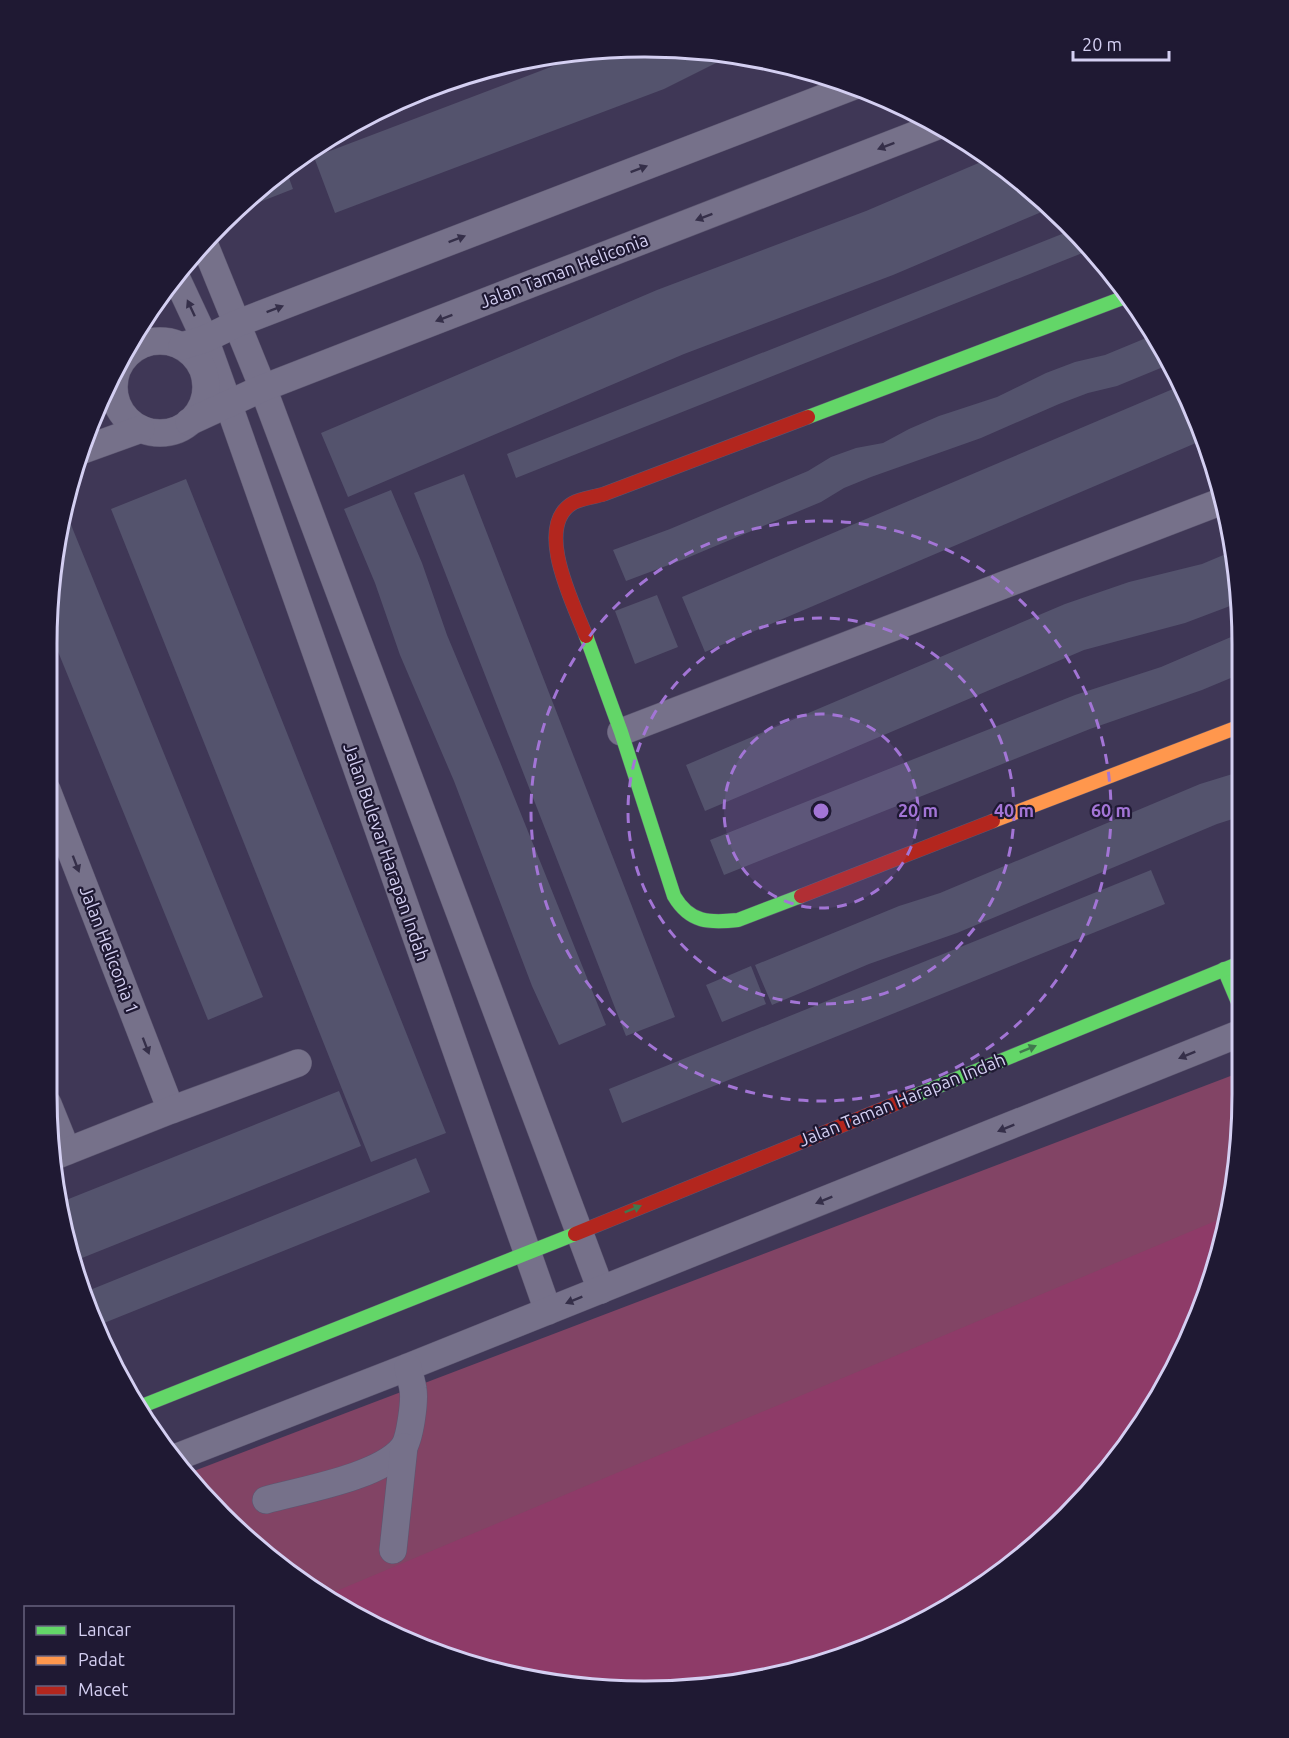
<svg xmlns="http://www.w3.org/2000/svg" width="1289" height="1738" viewBox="0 0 1289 1738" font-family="Ubuntu,sans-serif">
  <rect width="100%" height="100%" fill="#3f3756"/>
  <polygon fill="#824465" points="1241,1072 1241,1133 1211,1285 1163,1392 1094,1488 1008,1568 873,1646 799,1671 684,1690 528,1680 380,1630 250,1543 186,1474"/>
  <polygon fill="#8e3b68" points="1225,1217 1211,1285 1163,1392 1094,1488 1008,1568 873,1646 799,1671 684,1690 528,1680 380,1630 327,1595"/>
  <g fill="#54536d">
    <polygon points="606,48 723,52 734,54 664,89 335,213 314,157 598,49"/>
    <polygon points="490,67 494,72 462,85 459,78"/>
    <polygon points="456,79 459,85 422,101 419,93"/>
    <polygon points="416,94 420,103 392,115 388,105"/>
    <polygon points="385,106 389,115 357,128 355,124"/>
    <polygon points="988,159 1039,195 1051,208 893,275 684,354 348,497 321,433 657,290 866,211"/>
    <polygon points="285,167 293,189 232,213 281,170"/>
    <polygon points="1072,230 1090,250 516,478 507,454"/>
    <polygon points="1151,336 1168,365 1117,386 1088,393 1059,404 981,438 871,477 844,488 821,502 682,560 626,581 613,550 670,529 808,471 831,457 856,448 883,443 909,429 939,416 997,397 1046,373 1075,362 1105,355"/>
    <polygon points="1180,386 1197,415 1203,440 705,652 682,597"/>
    <polygon points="464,474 675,1017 626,1036 414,493"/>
    <polygon points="186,479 446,1133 371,1162 111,509"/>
    <polygon points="391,490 422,563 447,635 500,762 606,1025 559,1045 532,986 454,781 400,655 375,583 344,509"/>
    <polygon points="67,515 263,997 208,1020 48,627 48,606 62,517"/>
    <polygon points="1233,551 1237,566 1238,603 1185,623 1084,650 705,811 686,765 1065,604 1129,582 1202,564"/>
    <polygon points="657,595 678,647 635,664 615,611"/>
    <polygon points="1238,634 1238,675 1202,690 1090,729 724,875 710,840 1075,695 1161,667"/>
    <polygon points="1239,772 1239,817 1217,824 957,933 869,964 772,1005 755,965 899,906 940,893 1200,784"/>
    <polygon points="1151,870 1165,904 622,1123 609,1089"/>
    <polygon points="751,966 766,1004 722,1022 706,985"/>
    <polygon points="339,1091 361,1146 72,1262 67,1249 61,1202"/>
    <polygon points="416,1158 430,1192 99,1325 85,1292"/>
  </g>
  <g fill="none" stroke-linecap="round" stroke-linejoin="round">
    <defs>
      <g id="street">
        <polyline points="204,243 263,388 601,1290"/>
        <polyline points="176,277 205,339 228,403 548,1311"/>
        <circle cx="160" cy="387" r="46"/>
        <polyline points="182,346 205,339 236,324 854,86"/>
        <polyline points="189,422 263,388 940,125"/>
        <polyline points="80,451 141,429"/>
        <polyline points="621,732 1220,502"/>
        <polyline points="47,790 171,1110"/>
        <polyline points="48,1104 67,1151"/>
        <polyline points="55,1156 171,1110 298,1063"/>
        <polyline points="172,1459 408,1367 1241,1033"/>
        <path d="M266,1500C302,1490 380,1477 403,1448C410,1439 415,1401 413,1389C412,1382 409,1374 408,1367"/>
        <polyline points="393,1550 404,1447"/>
      </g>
      <g id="fast">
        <polyline points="808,417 1128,296"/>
        <path d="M586,636L621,732L674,896C690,923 709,923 738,920L801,896"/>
        <polyline points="1224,969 1240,1007"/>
        <polyline points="912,1097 1240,963"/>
        <polyline points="137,1408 575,1234"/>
      </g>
      <polyline id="slow" points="993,821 1238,727"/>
      <g id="jam">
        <path d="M586,636C574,605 533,526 573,503C581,498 595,497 604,494L808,417"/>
        <polyline points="801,896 993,821"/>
        <polyline points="575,1234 912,1097"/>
      </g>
    </defs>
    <use href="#street" stroke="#5c5670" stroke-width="28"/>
    <use href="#fast" stroke="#5c5670" stroke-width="15"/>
    <use href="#slow" stroke="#5c5670" stroke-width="15"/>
    <use href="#jam" stroke="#5c5670" stroke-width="15"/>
    <use href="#street" stroke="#76718a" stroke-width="27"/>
    <use href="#fast" stroke="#63d668" stroke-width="14"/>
    <use href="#slow" stroke="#ff974d" stroke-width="14"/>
    <use href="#jam" stroke="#b3261e" stroke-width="14"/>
  </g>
  <defs><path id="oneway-solid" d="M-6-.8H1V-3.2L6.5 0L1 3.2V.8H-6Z" transform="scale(1.5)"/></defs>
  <g fill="#352f49">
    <use href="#oneway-solid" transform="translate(886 146) rotate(159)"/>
    <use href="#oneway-solid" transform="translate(639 169) rotate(-21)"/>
    <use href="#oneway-solid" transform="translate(704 217) rotate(159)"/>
    <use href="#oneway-solid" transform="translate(457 239) rotate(-21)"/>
    <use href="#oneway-solid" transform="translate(191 308) rotate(-115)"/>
    <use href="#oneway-solid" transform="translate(275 309) rotate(-21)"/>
    <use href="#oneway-solid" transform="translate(444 318) rotate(159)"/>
    <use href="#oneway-solid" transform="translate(76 864) rotate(69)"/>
    <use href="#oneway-solid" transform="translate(146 1046) rotate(69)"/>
    <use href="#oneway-solid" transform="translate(1187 1055) rotate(158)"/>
    <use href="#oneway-solid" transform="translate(1006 1128) rotate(158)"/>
    <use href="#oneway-solid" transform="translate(824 1200) rotate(158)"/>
    <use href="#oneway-solid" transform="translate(574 1300) rotate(158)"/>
  </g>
  <g fill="#41784e">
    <use href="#oneway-solid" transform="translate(1028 1049) rotate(-22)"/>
    <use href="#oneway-solid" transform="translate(633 1209) rotate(-22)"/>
  </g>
  <circle cx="821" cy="811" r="97" fill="#a375d6" fill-opacity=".12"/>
  <g fill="none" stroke="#a375d6" stroke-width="3" stroke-dasharray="10 8">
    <circle cx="821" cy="811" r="97"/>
    <circle cx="821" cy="811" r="193"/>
    <circle cx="821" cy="811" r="290"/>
  </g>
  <g text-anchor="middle" stroke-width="4.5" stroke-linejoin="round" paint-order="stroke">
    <g font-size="18" fill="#d4cff2" stroke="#1f1933">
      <text transform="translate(564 271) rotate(-21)" y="6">Jalan Taman Heliconia</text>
      <text transform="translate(386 852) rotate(71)" y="6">Jalan Bulevar Harapan Indah</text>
      <text transform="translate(109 950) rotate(69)" y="6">Jalan Heliconia 1</text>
      <text transform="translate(902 1100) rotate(-22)" y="6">Jalan Taman Harapan Indah</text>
    </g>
  </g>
  <path d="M0 0H1289V1738H0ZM644 57H645A587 587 0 0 1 1232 644V1094A587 587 0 0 1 645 1681H644A587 587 0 0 1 57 1094V644A587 587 0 0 1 644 57Z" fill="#1f1933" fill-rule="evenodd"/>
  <path fill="none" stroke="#d4cff2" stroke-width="3" d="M644 57H645A587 587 0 0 1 1232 644V1094A587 587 0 0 1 645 1681H644A587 587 0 0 1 57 1094V644A587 587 0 0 1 644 57Z"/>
  <circle cx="821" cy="811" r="9" fill="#a375d6" stroke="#1f1933" stroke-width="3"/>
  <g font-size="18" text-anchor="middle" font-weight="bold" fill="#a375d6" stroke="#1f1933" stroke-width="4.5" stroke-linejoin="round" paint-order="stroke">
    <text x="918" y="817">20 m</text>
    <text x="1014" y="817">40 m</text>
    <text x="1111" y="817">60 m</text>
  </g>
  <rect x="24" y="1606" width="210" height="108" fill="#1f1933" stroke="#67627f" stroke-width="1.5"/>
  <rect x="36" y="1626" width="30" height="9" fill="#63d668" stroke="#67627f" stroke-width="1.5"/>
  <text x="78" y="1636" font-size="18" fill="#d4cff2">Lancar</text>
  <rect x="36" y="1656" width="30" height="9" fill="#ff974d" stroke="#67627f" stroke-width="1.5"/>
  <text x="78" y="1666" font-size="18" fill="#d4cff2">Padat</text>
  <rect x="36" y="1686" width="30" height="9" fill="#b3261e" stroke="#67627f" stroke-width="1.5"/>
  <text x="78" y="1696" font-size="18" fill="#d4cff2">Macet</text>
  <path d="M1073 51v9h96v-9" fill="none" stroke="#d4cff2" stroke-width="3"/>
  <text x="1082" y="51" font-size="18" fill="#d4cff2" stroke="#1f1933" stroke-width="4.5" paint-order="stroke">20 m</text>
</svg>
